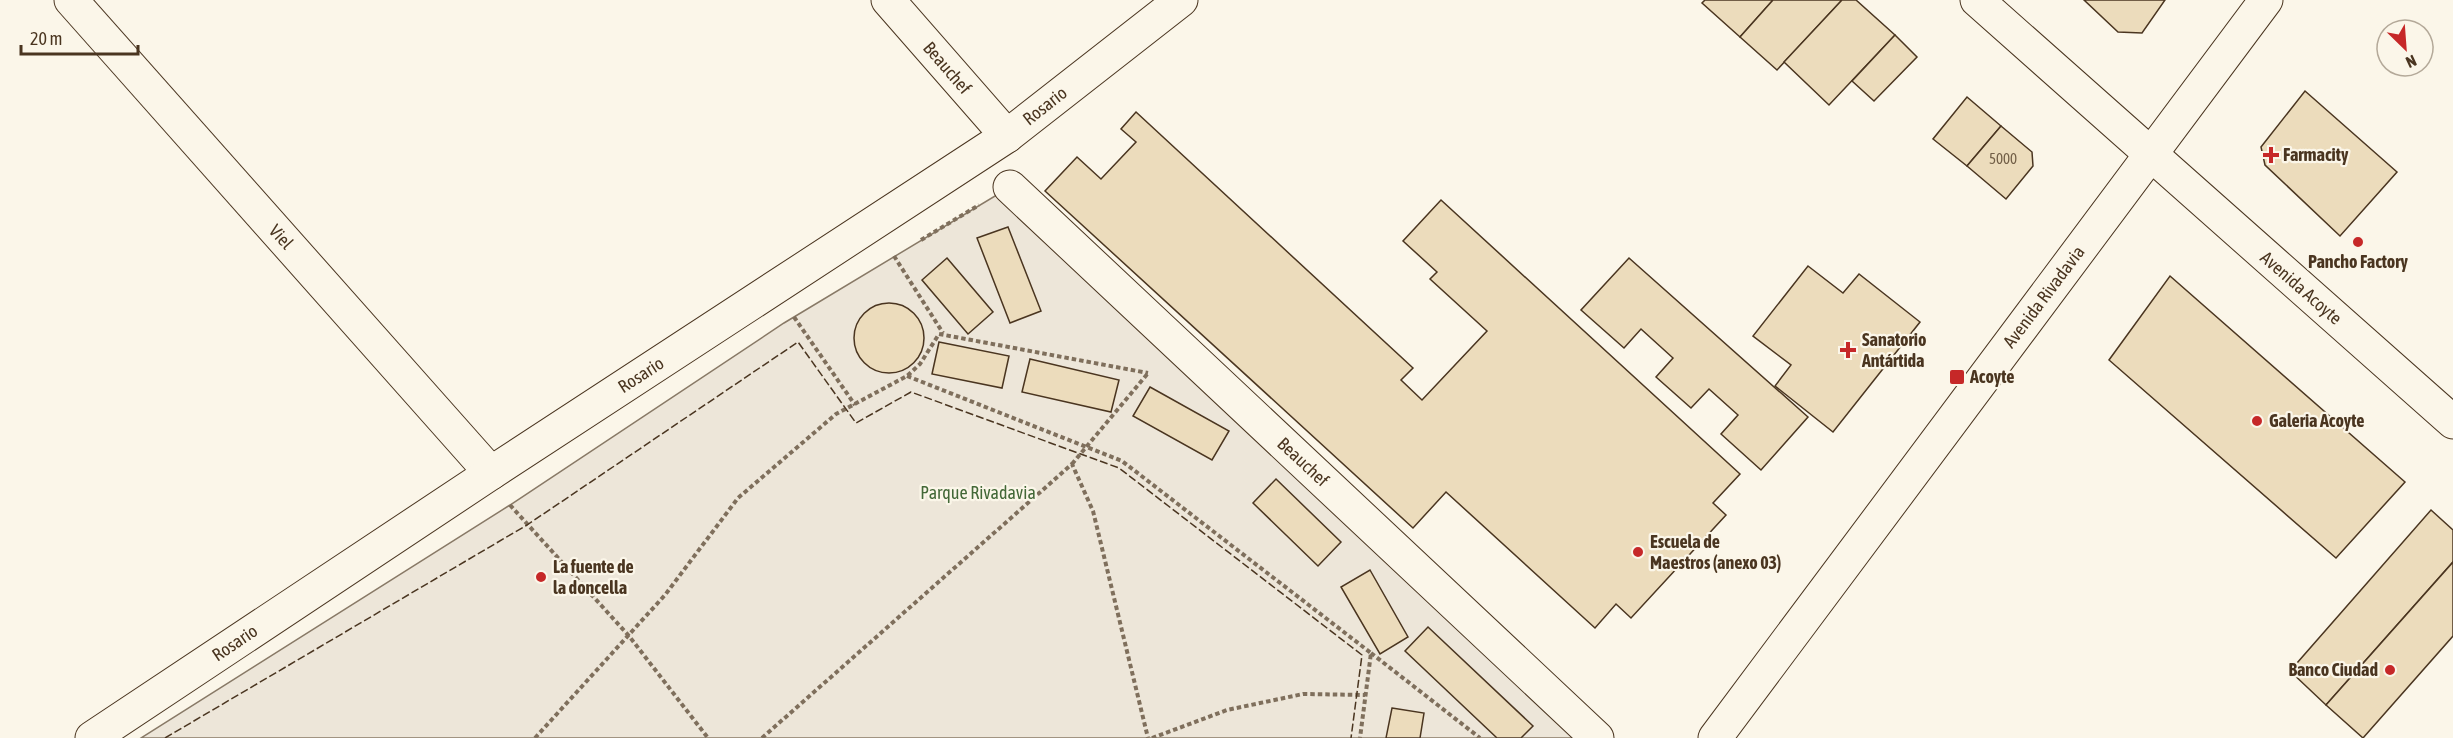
<svg xmlns="http://www.w3.org/2000/svg" width="2453" height="738" viewBox="0 0 2453 738" font-family="'Asap Condensed',sans-serif">
  <rect width="100%" height="100%" fill="#fbf6e9"/>
  <polygon fill="#ede6d9" stroke="#887966" stroke-width="1.5" points="1010,187 1585,738 141,738 510,505 784,323"/>
  <g fill="#ecdcbc" stroke="#4a3520" stroke-width="1.5">
    <polygon points="1705,0 1773,0 1740,37 1702,3"/>
    <polygon points="1773,0 1842,0 1777,70 1740,37"/>
    <polygon points="1842,0 1856,0 1895,35 1829,105 1784,62"/>
    <polygon points="2084,0 2165,0 2142,33 2118,32"/>
    <polygon points="1895,35 1917,57 1874,101 1852,81"/>
    <polygon points="2305,91 2397,172 2340,236 2265,165 2261,147"/>
    <polygon points="1967,97 2001,126 1967,166 1933,139"/>
    <polygon points="1136,112 1413,368 1401,380 1422,400 1487,331 1430,279 1437,272 1403,241 1441,200 1740,474 1713,503 1726,515 1631,618 1616,604 1595,628 1446,492 1413,528 1045,191 1077,157 1101,179 1136,142 1121,129"/>
    <polygon points="2001,126 2032,152 2033,166 2006,199 1967,166"/>
    <polygon points="1008,227 1041,311 1010,323 977,238"/>
    <polygon points="947,258 993,312 968,334 922,280"/>
    <polygon points="1629,258 1808,417 1761,470 1721,434 1738,415 1709,389 1691,408 1656,377 1673,358 1641,329 1624,348 1581,310"/>
    <polygon points="1808,266 1843,293 1859,274 1920,322 1833,432 1775,386 1791,365 1753,336"/>
    <polygon points="2170,276 2405,482 2336,558 2109,360"/>
    <circle cx="889" cy="338" r="35"/>
    <polygon points="939,342 1009,356 1002,388 932,374"/>
    <polygon points="1030,359 1119,380 1111,412 1022,392"/>
    <polygon points="1150,387 1229,431 1212,460 1133,416"/>
    <polygon points="1276,479 1341,542 1318,566 1253,503"/>
    <polygon points="2431,510 2453,530 2453,562 2326,705 2290,671"/>
    <polygon points="2453,562 2453,636 2363,738 2326,705"/>
    <polygon points="1370,570 1408,637 1380,654 1341,587"/>
    <polygon points="1428,627 1533,726 1521,738 1497,738 1405,651"/>
    <polygon points="1392,708 1424,713 1420,738 1386,738"/>
  </g>
  <g fill="none" stroke-linecap="round" stroke-linejoin="round">
    <defs>
      <g id="minor">
        <polyline points="71,0 491,473"/>
        <polyline points="888,0 1007,136"/>
        <polyline points="1010,187 1597,738"/>
        <polyline points="92,738 491,473 1007,136 1181,0"/>
      </g>
      <g id="major">
        <polyline points="1977,0 2453,422"/>
        <polyline points="1715,738 2266,0"/>
      </g>
    </defs>
    <use href="#minor" stroke="#4a3520" stroke-width="35"/>
    <use href="#major" stroke="#4a3520" stroke-width="35"/>
    <g stroke="#7f6f5c" stroke-width="4" stroke-dasharray="4.5 3" stroke-linecap="butt">
      <polyline points="921,240 979,205"/>
      <polyline points="894,256 943,333"/>
      <polyline points="794,317 855,405"/>
      <polyline points="907,376 1122,461 1371,653 1360,738"/>
      <polyline points="1072,464 1149,372"/>
      <polyline points="510,505 629,636 708,738"/>
      <polyline points="1371,653 1480,738"/>
      <polyline points="535,738 665,595 738,498 836,414 907,376 920,364 939,334 1148,373"/>
      <polyline points="762,738 1072,464 1093,511 1148,738"/>
      <polyline points="1152,738 1227,710 1303,694 1365,695"/>
    </g>
    <use href="#minor" stroke="#fbf6e9" stroke-width="33"/>
    <use href="#major" stroke="#fbf6e9" stroke-width="33"/>
    <polyline stroke="#4a3520" stroke-width="1.5" stroke-dasharray="8 3" stroke-linecap="butt" points="165,738 527,525 798,342 856,423 911,392 1119,468 1362,655 1351,738"/>
  </g>
  <g fill="#c62828" stroke="#fbf6e9" stroke-width="2">
    <path d="M2268 146h6v6h6v6h-6v6h-6v-6h-6v-6h6z"/>
    <circle cx="2358" cy="242" r="6"/>
    <path d="M1845 341h6v6h6v6h-6v6h-6v-6h-6v-6h6z"/>
    <rect x="1949" y="369" width="16" height="16" rx="3"/>
    <circle cx="2257" cy="421" r="6"/>
    <circle cx="1638" cy="552" r="6"/>
    <circle cx="541" cy="577" r="6"/>
    <circle cx="2390" cy="670" r="6"/>
  </g>
  <g text-anchor="middle" stroke-width="4.5" stroke-linejoin="round" paint-order="stroke">
    <g font-size="15" fill="#725f47">
      <text x="2003" y="164">5000</text>
    </g>
    <g font-size="18" fill="#4a3520" stroke="#fbf6e9">
      <text transform="translate(947 68) rotate(49)" y="6">Beauchef</text>
      <text transform="translate(1045 106) rotate(-38)" y="6">Rosario</text>
      <text transform="translate(281 237) rotate(48)" y="6">Viel</text>
      <text transform="translate(2301 288) rotate(41)" y="6">Avenida Acoyte</text>
      <text transform="translate(2044 297) rotate(-53)" y="6">Avenida Rivadavia</text>
      <text transform="translate(641 375) rotate(-33)" y="6">Rosario</text>
      <text transform="translate(1303 462) rotate(43)" y="6">Beauchef</text>
      <text transform="translate(235 643) rotate(-34)" y="6">Rosario</text>
    </g>
    <g font-size="18" font-weight="bold" fill="#4a3520" stroke="#fbf6e9" text-anchor="start">
      <text x="2283" y="161">Farmacity</text>
      <text x="2358" y="268" text-anchor="middle">Pancho Factory</text>
      <text x="1862" y="346">Sanatorio<tspan x="1862" dy="21">Antártida</tspan></text>
      <text x="1970" y="383">Acoyte</text>
      <text x="2269" y="427">Galeria Acoyte</text>
      <text x="1650" y="548">Escuela de<tspan x="1650" dy="21">Maestros (anexo 03)</tspan></text>
      <text x="553" y="573">La fuente de<tspan x="553" dy="21">la doncella</tspan></text>
      <text x="2378" y="676" text-anchor="end">Banco Ciudad</text>
    </g>
    <g font-size="18" fill="#436837" stroke="#fbf6e9">
      <text x="978" y="499">Parque Rivadavia</text>
    </g>
  </g>
  <g transform="translate(2405 48) rotate(155)"><circle r="28" fill="#fbf6e9" stroke="#b4a999" stroke-width="1.5"/>
  <path d="M0-4.5L10 22L0 15L-10 22Z" fill="#c62828"/>
  <text y="-9" font-size="16" font-weight="bold" text-anchor="middle" fill="#4a3520">N</text>
  </g>
  <path d="M21 45v9h117v-9" fill="none" stroke="#4a3520" stroke-width="3"/>
  <text x="30" y="45" font-size="18" fill="#4a3520" stroke="#fbf6e9" stroke-width="4.5" paint-order="stroke">20 m</text>
</svg>
